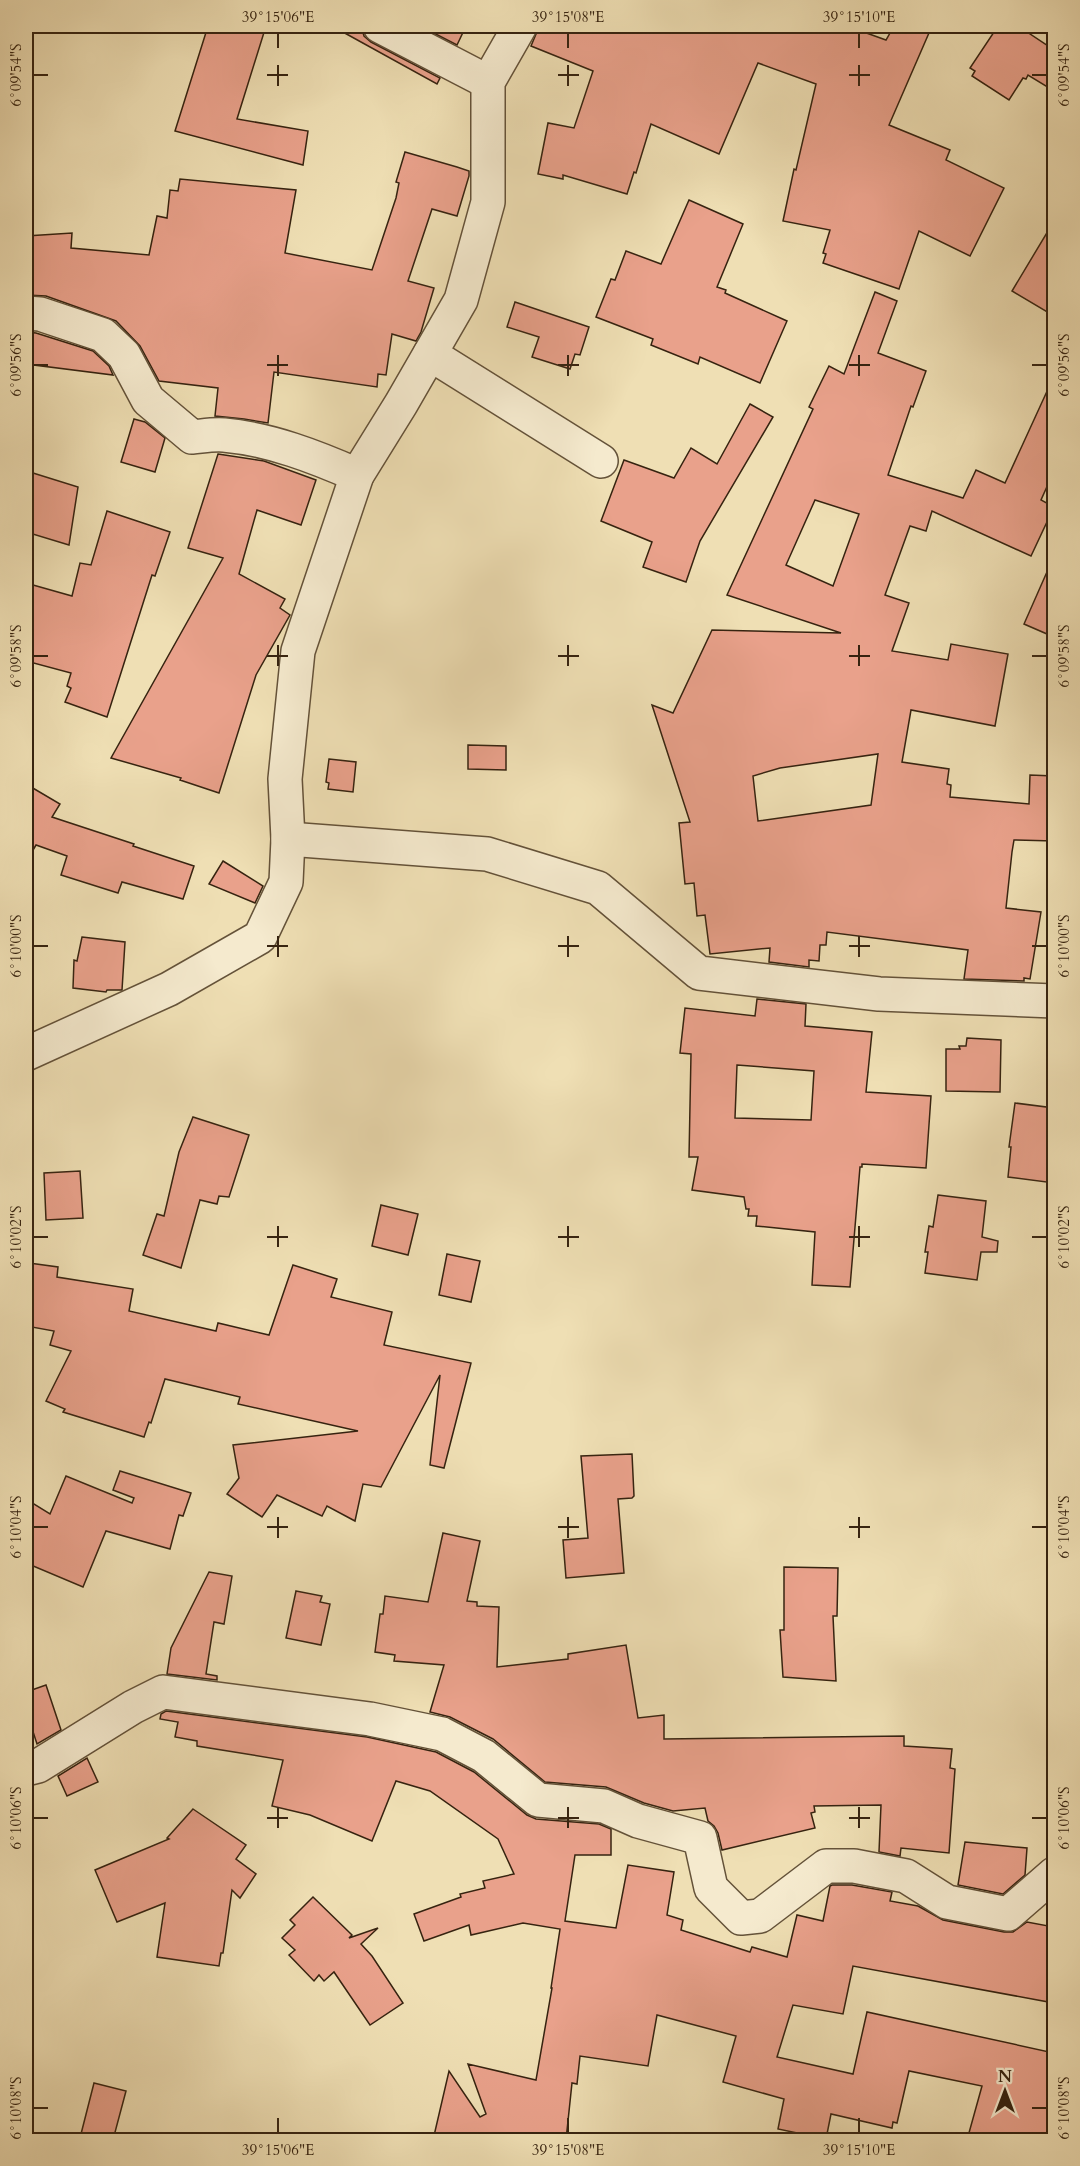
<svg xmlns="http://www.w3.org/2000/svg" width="1080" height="2166" viewBox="0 0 1080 2166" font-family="Cardo,serif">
  <rect width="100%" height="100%" fill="#efdfb4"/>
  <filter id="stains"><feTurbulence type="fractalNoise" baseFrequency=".00333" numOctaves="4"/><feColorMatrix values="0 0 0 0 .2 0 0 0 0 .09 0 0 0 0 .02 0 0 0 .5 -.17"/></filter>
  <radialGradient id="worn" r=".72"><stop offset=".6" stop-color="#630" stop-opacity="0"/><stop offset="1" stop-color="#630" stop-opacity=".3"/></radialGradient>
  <g fill="#e9a18b" stroke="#362310" stroke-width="1.5" fill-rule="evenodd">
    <polygon points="208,26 266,26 237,119 308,131 303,165 175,131"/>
    <polygon points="332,26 361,26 364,36 371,42 440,78 437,84"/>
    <polygon points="420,26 466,26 457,45"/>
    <polygon points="998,26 1018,26 1054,50 1054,91 1028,75 1026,79 1023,78 1009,100 972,76 975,71 970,68"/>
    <polygon points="539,27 847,26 886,40 894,26 932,26 889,125 950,150 946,160 1004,188 970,256 919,231 899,289 823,263 826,254 823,253 830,230 783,221 794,169 796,170 816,84 758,63 719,154 651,124 636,173 634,172 627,194 563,175 563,179 538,174 548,123 574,128 593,71 531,46"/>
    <polygon points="405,152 457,167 469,171 469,176 457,216 432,209 408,281 434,288 421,332 416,341 392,334 386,375 378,374 377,387 274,372 268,423 244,419 215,416 218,388 159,381 140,346 116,321 46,296 26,295 26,236 72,233 71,248 149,255 157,216 167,218 170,190 178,191 180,179 296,190 285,253 372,270 396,198 399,183 396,182"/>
    <polygon points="689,200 743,224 717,287 726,290 725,293 787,321 760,383 700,357 698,364 651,345 653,339 596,317 611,279 615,280 626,251 661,264"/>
    <polygon points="1054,221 1054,316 1012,291"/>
    <path d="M875,292L897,301L878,353L926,371L913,407L911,406L888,475L963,498L976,470L1005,483L1054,376V471L1041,500L1054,507L1031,556L932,511L926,531L910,526L885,595L909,603L892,651L948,660L951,644L1008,654L995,726L911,710L902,762L949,769L947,784L951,785L950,797L1029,804L1030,775L1054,776V841L1014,840L1012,852L1006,908L1041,912L1030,979L1024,978V981L964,979L968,950L827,932L826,945H820L819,961L809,960V967L769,962L770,948L710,954L705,915L697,916L694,883L685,884L679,823L690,822L652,705L673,713L712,630L841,633L727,595L813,409L809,407L829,366L844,374ZM815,500L859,514L833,586L786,565ZM878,754L871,805L758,821L753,776L780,768Z"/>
    <polygon points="515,302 589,327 580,355 575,354 570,369 532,357 539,337 507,327"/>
    <polygon points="26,332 36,333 93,351 109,366 113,375 26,364"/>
    <polygon points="750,404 773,417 700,541 686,582 643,567 652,542 601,521 624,460 674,478 691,448 717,464"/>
    <polygon points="134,419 145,422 165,438 155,472 121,462"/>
    <polygon points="218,454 264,461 316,480 301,525 257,510 239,574 285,599 280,608 290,615 256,675 219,793 180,780 181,778 111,758 223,558 188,548"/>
    <polygon points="33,473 78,487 69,545 26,532 26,495"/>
    <polygon points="107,511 170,532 155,576 152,575 107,717 65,702 71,688 67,686 71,673 26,661 26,583 72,596 80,563 91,565"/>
    <polygon points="1054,556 1054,637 1024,624"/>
    <polygon points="468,745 506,746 506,770 468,769"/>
    <polygon points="329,759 356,762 353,792 328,789 329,783 326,782"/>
    <polygon points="26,784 60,804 52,817 134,844 133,846 194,866 183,899 122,882 118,893 61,875 67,856 36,845 26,862"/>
    <polygon points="223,861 263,886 255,903 209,884"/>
    <polygon points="82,937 125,942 122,990 107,990 106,992 73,988 74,960 77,961"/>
    <path d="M757,999L806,1004L805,1026L872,1032L866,1092L931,1096L926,1168L862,1164V1167H860L850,1287L812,1285L815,1232L756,1226L757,1216H748L749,1209H746L744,1197L692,1190L698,1157H689L691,1054L680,1053L685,1008L755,1016ZM737,1065L814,1071L811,1120L735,1118Z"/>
    <polygon points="967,1038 1001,1040 1000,1092 946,1091 946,1049 960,1049 959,1046 966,1046"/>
    <polygon points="1015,1103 1054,1108 1054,1183 1008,1177 1011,1147 1009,1147"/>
    <polygon points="193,1117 249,1135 229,1197 219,1196 217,1204 200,1200 181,1268 143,1255 157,1214 164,1216 179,1152"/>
    <polygon points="80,1171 83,1218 46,1220 44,1173"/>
    <polygon points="938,1195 986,1201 982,1237 998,1241 997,1252 981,1252 977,1280 925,1273 928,1252 925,1252 929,1226 933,1227"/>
    <polygon points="381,1205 418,1214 408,1255 372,1246"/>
    <polygon points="447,1254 480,1261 471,1302 439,1295"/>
    <polygon points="29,1263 58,1267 57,1277 133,1289 129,1311 216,1331 218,1323 269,1335 293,1265 337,1279 331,1297 392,1312 384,1345 471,1363 444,1468 430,1465 440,1375 381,1487 363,1484 355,1521 327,1506 322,1516 277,1495 262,1517 227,1494 239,1478 233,1445 358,1431 238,1404 240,1397 165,1379 151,1423 149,1422 144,1437 63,1412 65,1409 46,1401 71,1351 50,1345 54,1331 26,1326"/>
    <polygon points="632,1454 634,1496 632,1498 618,1499 624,1573 566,1578 563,1540 588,1538 581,1456"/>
    <polygon points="120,1471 191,1493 183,1516 179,1515 170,1549 106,1531 83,1587 26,1563 26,1499 50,1514 66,1476 132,1503 134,1498 113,1490"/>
    <polygon points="443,1533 480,1541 467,1601 477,1602 477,1606 499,1607 497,1667 568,1659 568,1654 626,1645 638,1718 664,1715 664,1739 904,1736 904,1746 952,1749 950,1768 955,1769 949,1853 901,1848 900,1856 879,1852 881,1805 814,1806 815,1812 811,1813 815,1828 722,1850 718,1833 714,1826 708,1821 705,1808 673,1811 644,1803 606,1787 545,1782 493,1739 450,1717 430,1712 444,1665 394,1661 395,1655 375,1652 380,1614 383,1614 385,1596 428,1602"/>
    <polygon points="784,1567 838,1568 837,1616 833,1616 836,1681 783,1677 780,1630 784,1630"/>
    <polygon points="209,1572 232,1576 224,1624 214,1622 206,1674 217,1676 217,1680 167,1674 171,1648"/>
    <polygon points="296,1591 322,1596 320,1602 330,1604 321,1645 286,1638"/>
    <polygon points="46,1685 61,1730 37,1744 26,1710 26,1692"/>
    <polygon points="166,1711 367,1737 436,1752 474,1772 527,1815 536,1819 599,1824 611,1829 611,1855 575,1855 565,1921 616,1928 628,1865 674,1872 667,1915 683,1920 681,1930 750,1952 752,1947 787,1957 797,1915 823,1921 830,1886 832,1885 852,1885 892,1892 890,1901 918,1906 943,1920 1004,1932 1013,1932 1027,1922 1054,1927 1054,2003 853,1966 843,2014 793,2005 777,2057 853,2074 867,2012 1054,2053 1054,2140 967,2140 982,2086 909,2071 897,2123 893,2122 892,2128 831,2114 826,2139 778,2129 784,2099 723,2082 736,2036 657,2015 648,2066 580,2056 577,2084 572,2083 566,2140 433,2140 449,2071 480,2117 486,2114 468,2064 536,2080 552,1988 551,1988 560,1929 523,1923 471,1935 469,1925 424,1941 414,1914 461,1897 460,1894 485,1888 483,1881 514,1874 498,1839 430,1791 396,1781 372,1841 310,1815 272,1806 283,1760 197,1746 197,1741 175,1737 178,1722 160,1719 161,1714"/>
    <polygon points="87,1758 98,1782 67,1796 58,1776"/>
    <polygon points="193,1809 246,1845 236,1859 256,1874 240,1898 232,1890 223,1953 221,1953 219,1966 157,1957 165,1903 117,1922 95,1870 169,1839 167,1838"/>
    <polygon points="965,1842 1027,1848 1025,1875 1003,1894 958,1885"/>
    <polygon points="313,1897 352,1935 349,1938 378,1928 361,1944 372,1956 403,2003 370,2025 334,1972 324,1981 319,1975 314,1981 289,1955 295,1950 282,1938 295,1925 290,1920"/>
    <polygon points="94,2083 126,2091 113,2140 81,2134"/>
  </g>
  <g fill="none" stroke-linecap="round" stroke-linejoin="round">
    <defs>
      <g id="minor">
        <polyline points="380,26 488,82"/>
        <path d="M26,313L40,314L103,335L124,355L148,400L192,437C203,436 214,434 224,435C270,439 316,457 357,475"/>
        <polyline points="430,354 601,461"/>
        <polyline points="288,839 487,854 598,888 699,973 879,994 1054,1001"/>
        <polyline points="26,1054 169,989 260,937 286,882 288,839 285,779 298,651 357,475 401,404 461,300 488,202 488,82 520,26"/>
        <polyline points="26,1769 38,1766 133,1707 163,1692 370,1719 442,1734 484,1756 538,1800 604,1806 638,1821 700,1838 711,1888 741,1918 760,1916 826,1866 854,1866 906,1876 947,1902 1008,1914 1054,1874"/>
      </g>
    </defs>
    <use href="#minor" stroke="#645239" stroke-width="36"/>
    <use href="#minor" stroke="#f5eace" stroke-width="33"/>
  </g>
  <path fill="none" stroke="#362310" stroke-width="2" d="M278,33V48M568,33V48M859,33V48M278,65V86M568,65V86M859,65V86M33,75H48M267,75H288M558,75H579M849,75H870M1032,75H1047M278,355V376M568,355V376M859,355V376M33,365H48M267,365H288M558,365H579M849,365H870M1032,365H1047M278,645V666M568,645V666M859,645V666M33,656H48M267,656H288M558,656H579M849,656H870M1032,656H1047M278,936V957M568,936V957M859,936V957M33,946H48M267,946H288M558,946H579M849,946H870M1032,946H1047M278,1226V1247M568,1226V1247M859,1226V1247M33,1237H48M267,1237H288M558,1237H579M849,1237H870M1032,1237H1047M278,1517V1538M568,1517V1538M859,1517V1538M33,1527H48M267,1527H288M558,1527H579M849,1527H870M1032,1527H1047M278,1807V1828M568,1807V1828M859,1807V1828M33,1818H48M267,1818H288M558,1818H579M849,1818H870M1032,1818H1047M33,2108H48M1032,2108H1047M278,2118V2133M568,2118V2133M859,2118V2133"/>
  <rect width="1080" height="2166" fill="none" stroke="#efdfb4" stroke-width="66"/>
  <g transform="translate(1005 2091)" stroke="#f5eace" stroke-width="4.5" paint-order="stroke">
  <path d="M0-4.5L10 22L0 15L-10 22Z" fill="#362310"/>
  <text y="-9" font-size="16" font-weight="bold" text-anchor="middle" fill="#362310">N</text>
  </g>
  <rect x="33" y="33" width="1014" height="2100" fill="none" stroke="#362310" stroke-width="2"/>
  <g font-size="15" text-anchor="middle" fill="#362310">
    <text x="278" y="22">39°15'06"E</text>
    <text x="568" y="22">39°15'08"E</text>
    <text x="859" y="22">39°15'10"E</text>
    <text transform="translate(16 75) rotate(-90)" y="5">6°09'54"S</text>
    <text transform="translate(1064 75) rotate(-90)" y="5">6°09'54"S</text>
    <text transform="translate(16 365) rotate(-90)" y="5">6°09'56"S</text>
    <text transform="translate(1064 365) rotate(-90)" y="5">6°09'56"S</text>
    <text transform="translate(16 656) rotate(-90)" y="5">6°09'58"S</text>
    <text transform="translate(1064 656) rotate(-90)" y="5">6°09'58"S</text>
    <text transform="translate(16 946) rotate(-90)" y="5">6°10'00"S</text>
    <text transform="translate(1064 946) rotate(-90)" y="5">6°10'00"S</text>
    <text transform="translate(16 1237) rotate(-90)" y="5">6°10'02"S</text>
    <text transform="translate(1064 1237) rotate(-90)" y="5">6°10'02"S</text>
    <text transform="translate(16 1527) rotate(-90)" y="5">6°10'04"S</text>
    <text transform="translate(1064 1527) rotate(-90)" y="5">6°10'04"S</text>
    <text transform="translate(16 1818) rotate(-90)" y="5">6°10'06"S</text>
    <text transform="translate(1064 1818) rotate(-90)" y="5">6°10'06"S</text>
    <text transform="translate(16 2108) rotate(-90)" y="5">6°10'08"S</text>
    <text transform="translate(1064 2108) rotate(-90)" y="5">6°10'08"S</text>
    <text x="278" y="2155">39°15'06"E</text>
    <text x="568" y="2155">39°15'08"E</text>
    <text x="859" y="2155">39°15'10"E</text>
  </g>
  <rect width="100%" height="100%" filter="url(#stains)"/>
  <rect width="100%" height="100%" fill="url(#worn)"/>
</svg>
